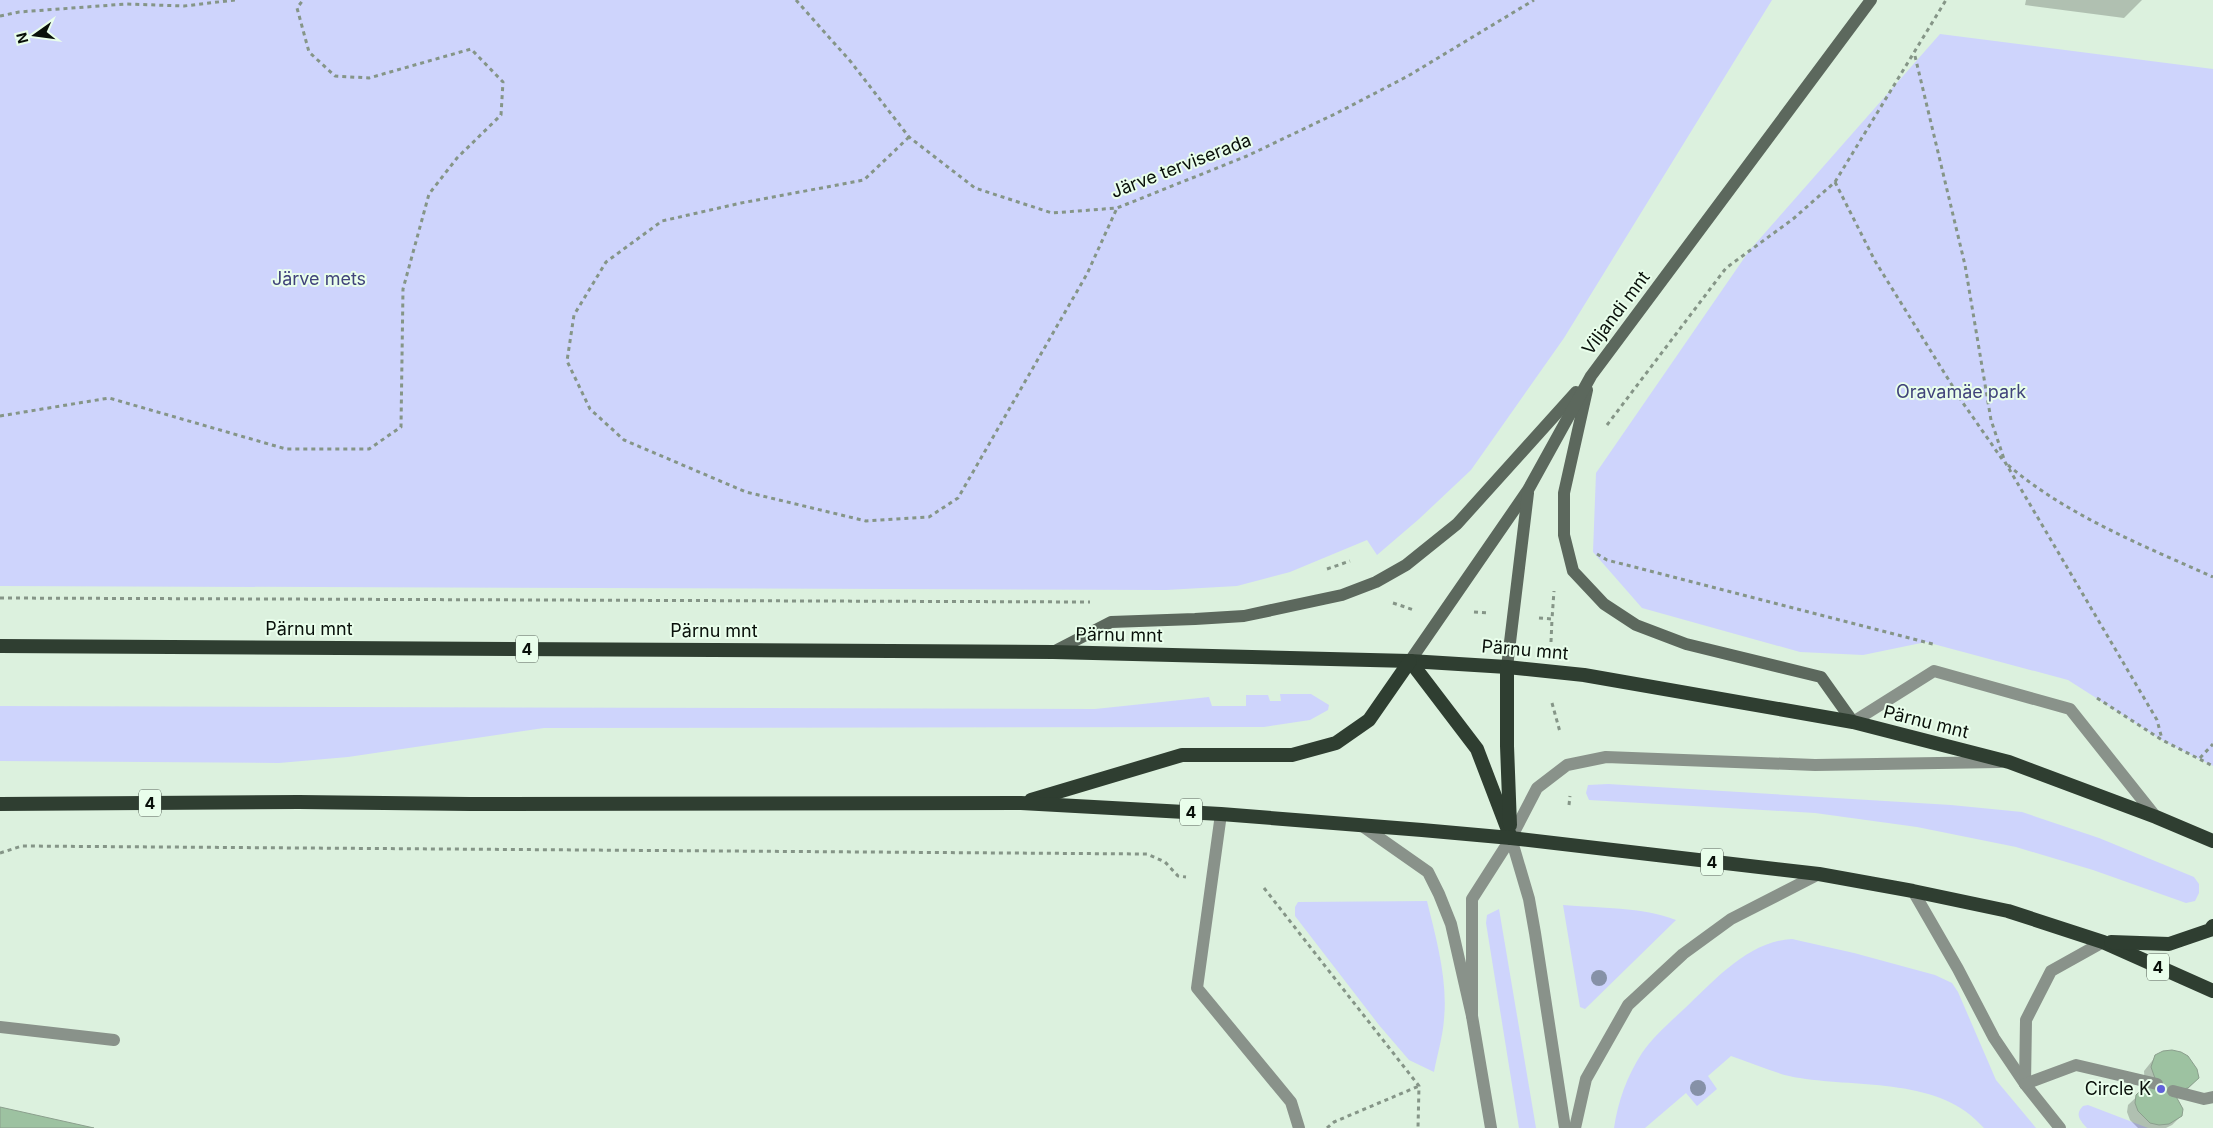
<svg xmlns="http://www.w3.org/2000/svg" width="2213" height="1128" viewBox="0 0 2213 1128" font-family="Inter,sans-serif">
  <rect width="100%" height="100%" fill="#dcf1de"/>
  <g fill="#ced4fc">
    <polygon points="0,0 1772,0 1564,338 1471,470 1419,519 1377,555 1367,540 1290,572 1237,586 1166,590 0,586"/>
    <polygon points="1940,34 2213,69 2213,766 2162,740 2068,680 1926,642 1863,655 1800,652 1642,608 1593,552 1596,473 1749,251"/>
    <polygon points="1280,694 1311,694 1329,705 1328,710 1310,720 1264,727 544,728 348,757 279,763 0,761 0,706 1095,709 1209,697 1212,706 1246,706 1246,695 1268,695 1270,701 1281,701"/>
    <polygon points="1608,784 1951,805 2022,812 2099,838 2194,877 2199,884 2199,893 2195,901 2186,903 2093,870 2016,847 1917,827 1815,813 1589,800 1586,793 1588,785"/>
    <path d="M1427,901C1436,938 1448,980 1444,1019C1443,1036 1437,1055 1434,1072L1409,1060L1379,1025L1295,916V907L1298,902Z"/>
    <path d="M1563,905C1598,908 1643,907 1676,920L1585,1009L1580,1007Z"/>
    <polygon points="1499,909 1536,1128 1519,1128 1486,923 1487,915"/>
    <path d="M1792,939L1854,953L1935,975L1952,983L1958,992L1996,1080L2036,1128H1984C1940,1077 1861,1088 1800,1078C1777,1075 1753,1063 1731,1056L1708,1076L1717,1089L1697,1106L1686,1093L1645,1128H1614C1618,1101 1627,1076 1642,1053C1654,1036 1669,1023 1684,1009C1714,981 1748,941 1792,939Z"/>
    <path d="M2088,1105L2148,1128H2087C2081,1121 2074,1115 2083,1106Z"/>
  </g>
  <g fill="#0003">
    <polygon points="2026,0 2142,0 2124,18 2025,5"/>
    <polygon points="2156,1056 2198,1078 2185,1092 2175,1097 2181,1116 2172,1125 2166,1128 2138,1128 2130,1120 2127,1112 2128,1105 2145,1089 2144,1071"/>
  </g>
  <g fill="#9dc2a1" stroke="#8b9f8d">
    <polygon points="2172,1050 2181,1052 2188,1056 2197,1069 2199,1078 2188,1088 2173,1091 2183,1109 2182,1116 2169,1124 2159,1125 2150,1123 2138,1111 2135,1103 2136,1095 2144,1087 2157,1084 2151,1067 2155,1055 2163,1051"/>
    <polygon points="0,1107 94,1128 0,1128"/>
  </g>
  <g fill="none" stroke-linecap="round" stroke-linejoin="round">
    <g stroke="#859587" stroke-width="3" stroke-dasharray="4 4" stroke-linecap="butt">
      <polyline points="796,0 851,62 909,137 975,188 1052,213 1117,208 1247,156 1337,113 1408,76 1534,0"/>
      <polyline points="0,16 19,12 126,4 184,6 235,0"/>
      <polyline points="1915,56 1965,265 1991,420 2005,462 2157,720 2162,739"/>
      <polyline points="909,137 864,180 741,203 662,221 606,262 574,315 567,361 590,409 624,440 746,492 866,521 929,517 958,498 1087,274 1117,208"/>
      <polyline points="1835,182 1875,261 1963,403 2002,459"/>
      <polyline points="0,416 109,398 286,449 369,449 401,427 403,289 429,194 457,158 501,115 503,82 471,49 369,78 335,76 309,52 297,8 303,0"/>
      <polyline points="1607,425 1726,268 1793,219 1835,182 1946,0"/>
      <path d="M2008,465C2066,515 2144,546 2213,577"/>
      <polyline points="1597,554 1607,560 1933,644"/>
      <polyline points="1327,569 1350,561"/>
      <polyline points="0,598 1090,602"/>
      <polyline points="1393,603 1414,610"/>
      <polyline points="1474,612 1488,613"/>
      <polyline points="1539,618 1552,619 1554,591"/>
      <polyline points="1551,642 1552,619"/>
      <polyline points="2097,698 2162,740 2213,766"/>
      <polyline points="1552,703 1560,732"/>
      <polyline points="2200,758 2213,744"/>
      <polyline points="1569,805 1570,796"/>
      <polyline points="0,853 22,846 1147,854 1165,862 1178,876 1186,877"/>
      <polyline points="1264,888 1419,1086 1418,1128"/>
      <polyline points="1327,1128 1334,1122 1419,1086"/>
    </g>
    <g stroke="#89928a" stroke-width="12">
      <polyline points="1853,722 1934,671 2070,709 2156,817"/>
      <polyline points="1221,814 1197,988 1291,1102 1299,1128"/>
      <polyline points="1361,825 1428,872 1439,894 1451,924 1472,1016 1491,1128"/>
      <polyline points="1511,838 1529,899 1535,933 1565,1128"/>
      <polyline points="1913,891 1958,969 1994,1038 2025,1084 2060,1128"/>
      <polyline points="1472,1016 1472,899 1511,838 1537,788 1567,765 1606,757 1815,765 2000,762"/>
      <polyline points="0,1027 114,1040"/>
      <polyline points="2025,1084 2026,1020 2051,971 2103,942"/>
      <polyline points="2025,1084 2076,1065 2157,1084"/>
      <polyline points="2173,1091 2204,1099 2213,1097"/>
      <polyline points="1575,1128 1586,1079 1628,1005 1683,954 1731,919 1819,874"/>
    </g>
    <g stroke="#5c685d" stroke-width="12">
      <polyline points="1587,390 1564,493 1564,535 1573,571 1604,604 1636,625 1686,644 1821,677 1853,722"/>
      <polyline points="1053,652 1111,622 1195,619 1244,616 1342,595 1376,582 1406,565 1457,524 1576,392"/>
      <polyline points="1410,661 1528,490 1591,376 1871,0"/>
      <polyline points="1507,667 1528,493"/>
    </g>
    <g stroke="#2f3e31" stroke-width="14">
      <polyline points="0,646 1053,652 1410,661 1507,667 1584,675 1853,722 2009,762 2156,817 2213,841"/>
      <polyline points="1410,661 1477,749 1511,838"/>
      <polyline points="1507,667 1507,746 1510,825"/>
      <polyline points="1031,800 1182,755 1292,755 1336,743 1369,720 1410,661"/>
      <polyline points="0,804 299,802 470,804 1021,803 1221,814 1422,830 1511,838 1819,874 1913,891 2008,911 2103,942 2213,991"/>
      <polyline points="2111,942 2169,944 2210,930 2213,926"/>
    </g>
  </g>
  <g fill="#8691a7">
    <circle cx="1599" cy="978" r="8"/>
    <circle cx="1698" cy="1088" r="8"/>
  </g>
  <circle fill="#6161da" stroke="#e9feeb" stroke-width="2" cx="2161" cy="1089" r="5"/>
  <g text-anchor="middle" stroke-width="4" stroke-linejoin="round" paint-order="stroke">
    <g fill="#e9feeb" stroke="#4c574e" stroke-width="1">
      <rect x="516" y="635.5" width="22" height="27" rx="4"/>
      <rect x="139" y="789.5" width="22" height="27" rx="4"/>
      <rect x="1180" y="798.5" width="22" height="27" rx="4"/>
      <rect x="1701" y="848.5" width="22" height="27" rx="4"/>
      <rect x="2147" y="953.5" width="22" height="27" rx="4"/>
    </g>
    <g font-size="16" font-weight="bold" fill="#09100a">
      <text x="527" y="655">4</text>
      <text x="150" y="809">4</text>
      <text x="1191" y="818">4</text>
      <text x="1712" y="868">4</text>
      <text x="2158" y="973">4</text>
    </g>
    <g font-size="18" fill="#09100a" stroke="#e9feeb">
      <text transform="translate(1181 166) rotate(-21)" y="6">Järve terviserada</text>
      <text transform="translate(1616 313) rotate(-53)" y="6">Viljandi mnt</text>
      <text x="309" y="635">Pärnu mnt</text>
      <text x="714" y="637">Pärnu mnt</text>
      <text transform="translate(1119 635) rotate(1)" y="6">Pärnu mnt</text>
      <text transform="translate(1525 650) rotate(5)" y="6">Pärnu mnt</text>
      <text transform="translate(1926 722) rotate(14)" y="6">Pärnu mnt</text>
    </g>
    <g font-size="18" fill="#40437a" stroke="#e9feeb">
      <text x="319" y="285">Järve mets</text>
      <text x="1961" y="398">Oravamäe park</text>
    </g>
    <g font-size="18" fill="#09100a" stroke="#e9feeb" text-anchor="end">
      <text x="2151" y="1095">Circle K</text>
    </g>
  </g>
  <g transform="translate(35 35) rotate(256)" stroke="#e9feeb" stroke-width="4" paint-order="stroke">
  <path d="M0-4L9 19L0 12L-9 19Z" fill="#09100a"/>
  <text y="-8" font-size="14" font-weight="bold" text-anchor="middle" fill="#09100a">N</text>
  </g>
</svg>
